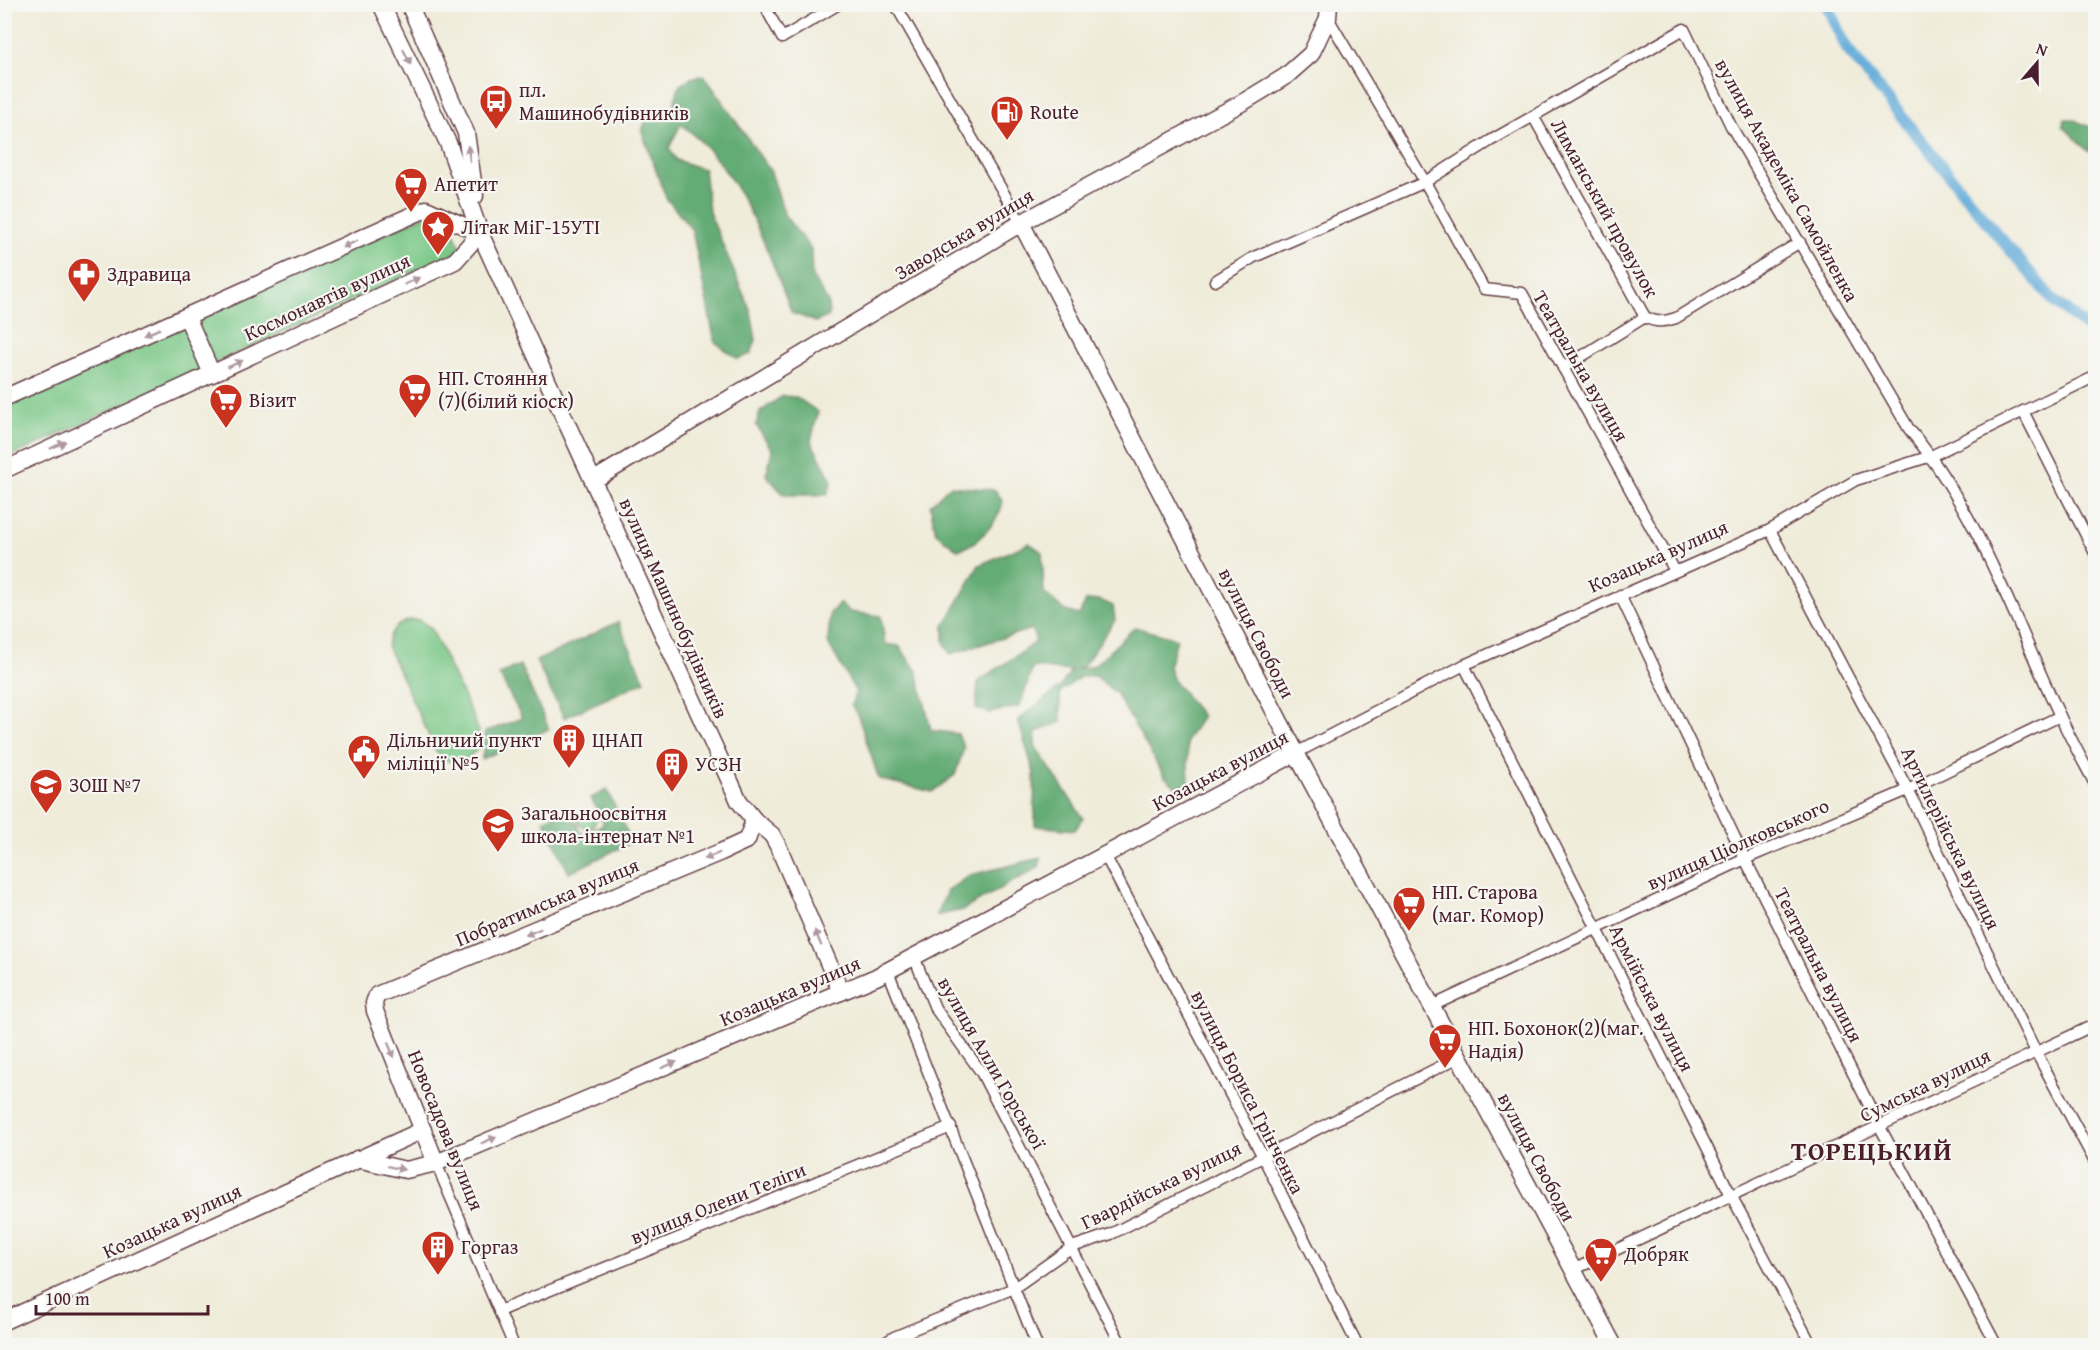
<svg xmlns="http://www.w3.org/2000/svg" width="2100" height="1350" viewBox="0 0 2100 1350" font-family="'Gentium Book Plus',serif">
  <rect width="100%" height="100%" fill="#f6f6f2"/>
  <filter id="ink" filterUnits="userSpaceOnUse"><feTurbulence type="fractalNoise" baseFrequency=".0167" numOctaves="2"/><feDisplacementMap in="SourceGraphic" scale="12" xChannelSelector="R" yChannelSelector="G"/><feConvolveMatrix kernelMatrix="1 2 1 2 8 2 1 2 1" color-interpolation-filters="sRGB"/></filter>
  <filter id="wash" filterUnits="userSpaceOnUse"><feTurbulence type="fractalNoise" baseFrequency=".008" numOctaves="4" result="noise"/><feDisplacementMap in="SourceGraphic" scale="24" xChannelSelector="R" yChannelSelector="G"/><feGaussianBlur stdDeviation="1.35" result="paint"/><feColorMatrix in="noise" values="0 0 0 0 0 0 0 0 0 0 0 0 0 0 0 0 0 1.4 0 .05"/><feComposite in="paint" operator="in"/></filter>
  <g filter="url(#wash)">
    <rect width="100%" height="100%" fill="#f0ecda"/>
    <g fill="#7ac787" stroke="#627359" stroke-width="1.5">
      <polygon points="442,208 462,250 5,459 4,405"/>
      <path d="M410,620H419L431,628L475,721L480,736L478,749L465,760L448,761L441,757L435,749L387,646C390,631 395,625 410,620Z"/>
      <circle cx="587" cy="819" r="9"/>
    </g>
    <g fill="#63ac74" stroke="#566650" stroke-width="1.5">
      <path d="M704,75L771,172L785,216L811,249L812,277L828,302L829,316L816,322L792,313C765,245 741,170 681,124L669,148L676,160L704,169L709,212L751,312L756,340L751,354L738,359L715,342L692,230L666,198L642,132L646,118L672,111L679,86L691,78Z"/>
      <polygon points="2065,119 2072,119 2095,129 2095,153 2086,149 2063,126"/>
      <polygon points="782,396 796,397 818,412 811,441 832,481 827,495 784,495 766,475 772,450 756,425 760,412"/>
      <path d="M950,486L995,490L1003,502C998,523 978,544 958,550L936,533L930,505Z"/>
      <polygon points="1029,543 1042,552 1044,593 1066,611 1079,615 1086,601 1100,600 1113,606 1115,620 1084,665 1076,670 1095,665 1135,627 1177,639 1169,667 1174,681 1202,716 1187,740 1189,784 1175,786 1164,776 1116,693 1095,676 1082,676 1060,692 1061,722 1036,732 1035,746 1083,818 1075,830 1035,826 1034,773 1018,720 1061,686 1071,671 1033,667 1020,706 990,713 976,709 978,682 1036,642 1032,629 950,654 944,641 944,626 979,565"/>
      <polygon points="840,603 850,612 881,616 885,644 899,646 917,671 931,730 958,734 964,748 955,775 932,792 879,779 857,713 851,705 856,692 828,643 830,613"/>
      <polygon points="618,622 645,681 564,718 536,661"/>
      <polygon points="520,665 549,729 482,759 485,732 522,718 499,674"/>
      <polygon points="607,790 632,842 569,873 544,820 569,808 582,834 604,824 591,798"/>
      <polygon points="1041,858 1039,867 963,910 936,916 947,891 970,875"/>
    </g>
    <g fill="none" stroke-linecap="round" stroke-linejoin="round">
      <polyline stroke="#60aad8" stroke-width="12" points="1826,4 1847,49 1996,233 2054,301 2096,334"/>
    </g>
  </g>
  <g filter="url(#ink)">
    <g fill="none" stroke-linecap="round" stroke-linejoin="round">
      <defs>
        <g id="street">
          <polyline points="895,4 1021,223"/>
          <polyline points="768,12 782,38 839,4"/>
          <polyline points="1328,18 1425,182 1484,289 1522,293 1675,571"/>
          <polyline points="1533,116 1645,317"/>
          <path d="M1215,281L1254,257L1425,182L1490,141L1684,29L1731,126L1909,429C1979,513 2014,619 2060,716C2071,740 2084,763 2096,786"/>
          <path d="M1563,368L1645,317C1656,323 1664,322 1676,318L1800,242"/>
          <polyline points="2023,411 2096,555"/>
          <polyline points="1770,530 1908,790 2036,1052 2096,1164"/>
          <polyline points="1620,595 1745,859 1880,1127 1997,1346"/>
          <polyline points="1464,665 1732,1197 1812,1346"/>
          <polyline points="1296,753 1464,665 1770,530 1856,480 1931,456 2096,376"/>
          <polyline points="1105,855 1263,1157 1358,1346"/>
          <polyline points="914,957 935,1008 981,1072 1122,1346"/>
          <polyline points="888,971 1037,1346"/>
          <polyline points="1432,1006 1745,859 1908,790 2060,716"/>
          <polyline points="436,1163 514,1346"/>
          <polyline points="1573,1270 2096,1024"/>
          <polyline points="499,1311 951,1127"/>
          <polyline points="880,1346 894,1337 1014,1288 1072,1247 1111,1234 1459,1057"/>
        </g>
        <g id="secondary">
          <polyline points="381,4 448,143 480,233 739,801 754,820 772,835 778,846 841,992"/>
          <polyline points="409,4 466,133 475,196"/>
          <polyline points="1021,223 1296,753 1614,1346"/>
          <polyline points="187,317 212,374"/>
          <polyline points="4,398 426,209 480,233"/>
          <polyline points="4,470 455,261 480,233"/>
          <polyline points="594,480 1021,223 1245,101 1286,76 1311,54 1328,18 1329,4"/>
          <polyline points="357,1159 406,1170 436,1163 876,977 1296,753"/>
          <polyline points="436,1163 375,1011 374,1003 377,995 721,852 747,840 754,820"/>
          <polyline points="4,1321 423,1130"/>
        </g>
      </defs>
      <use href="#street" stroke="#633e45" stroke-width="13"/>
      <use href="#secondary" stroke="#633e45" stroke-width="19"/>
      <use href="#street" stroke="#fff" stroke-width="10"/>
      <use href="#secondary" stroke="#fff" stroke-width="16"/>
    </g>
    <defs><path id="oneway-solid" d="M-6-.8H1V-3.2L6.5 0L1 3.2V.8H-6Z" transform="scale(1.5)"/></defs>
    <g fill="#ae9aa0">
      <use href="#oneway-solid" transform="translate(407 57) rotate(64)"/>
      <use href="#oneway-solid" transform="translate(469 154) rotate(-98)"/>
      <use href="#oneway-solid" transform="translate(350 244) rotate(156)"/>
      <use href="#oneway-solid" transform="translate(412 281) rotate(-25)"/>
      <use href="#oneway-solid" transform="translate(152 332) rotate(156)"/>
      <use href="#oneway-solid" transform="translate(235 364) rotate(-25)"/>
      <use href="#oneway-solid" transform="translate(58 445) rotate(-25)"/>
      <use href="#oneway-solid" transform="translate(712 856) rotate(157)"/>
      <use href="#oneway-solid" transform="translate(533 932) rotate(157)"/>
      <use href="#oneway-solid" transform="translate(818 938) rotate(-113)"/>
      <use href="#oneway-solid" transform="translate(391 1050) rotate(68)"/>
      <use href="#oneway-solid" transform="translate(669 1065) rotate(-23)"/>
      <use href="#oneway-solid" transform="translate(489 1140) rotate(-23)"/>
      <use href="#oneway-solid" transform="translate(396 1168) rotate(12)"/>
    </g>
  </g>
  <defs>
    <symbol id="bus-pin" viewBox="-11 -11 22 30"><path d="M0 17L-7.5 6A9.5 9.5 0 1 1 7.5 6Z" fill="#c8321e" stroke="#f6f6f2"/><path d="M-5-6H5V4H4V6H2V4H-2V6H-4V4H-5ZM-3.5-4V0h7V-4ZM-3.5 1.2v1.5H-2V1.2ZM2 1.2v1.5H3.5V1.2Z" fill="#fff"/></symbol>
    <symbol id="fuel-pin" viewBox="-11 -11 22 30"><path d="M0 17L-7.5 6A9.5 9.5 0 1 1 7.5 6Z" fill="#c8321e" stroke="#f6f6f2"/><path d="M-5.5-6h7V0h2V4h1.3V-2.5L3-4.5l.8-.8L6-3V5H2.5V1h-1V6h-7ZM-4.2-4.7v3.2H.2V-4.7Z" fill="#fff"/></symbol>
    <symbol id="supermarket-pin" viewBox="-11 -11 22 30"><path d="M0 17L-7.5 6A9.5 9.5 0 1 1 7.5 6Z" fill="#c8321e" stroke="#f6f6f2"/><path d="M-6-5.5h2.5l.6 2H6L4.5 2H-2.5L-4.4-4H-6ZM-1.5 3.2a1.3 1.3 0 1 0 .1 0ZM3 3.2a1.3 1.3 0 1 0 .1 0Z" fill="#fff"/></symbol>
    <symbol id="sight-pin" viewBox="-11 -11 22 30"><path d="M0 17L-7.5 6A9.5 9.5 0 1 1 7.5 6Z" fill="#c8321e" stroke="#f6f6f2"/><path d="M0-6L1.8-2.2L6-1.7L2.9 1.2L3.7 5.4L0 3.3L-3.7 5.4L-2.9 1.2L-6-1.7L-1.8-2.2Z" fill="#fff"/></symbol>
    <symbol id="pharmacy-pin" viewBox="-11 -11 22 30"><path d="M0 17L-7.5 6A9.5 9.5 0 1 1 7.5 6Z" fill="#c8321e" stroke="#f6f6f2"/><path d="M-2-6h4v4h4v4h-4v4h-4v-4h-4v-4h4Z" fill="#fff"/></symbol>
    <symbol id="building-pin" viewBox="-11 -11 22 30"><path d="M0 17L-7.5 6A9.5 9.5 0 1 1 7.5 6Z" fill="#c8321e" stroke="#f6f6f2"/><path d="M-4-6H4V6H1V3H-1V6H-4ZM-2.5-4.3h1.7v1.8h-1.7ZM.8-4.3h1.7v1.8H.8ZM-2.5-1h1.7V.8h-1.7ZM.8-1h1.7V.8H.8Z" fill="#fff"/></symbol>
    <symbol id="civic-pin" viewBox="-11 -11 22 30"><path d="M0 17L-7.5 6A9.5 9.5 0 1 1 7.5 6Z" fill="#c8321e" stroke="#f6f6f2"/><path d="M-.6-6.5H3V-4.5H.6V-3L4-1V1h2V6H-6V1h2V-1L-.6-3ZM-1.2 2.5V6h2.4V2.5Z" fill="#fff"/></symbol>
    <symbol id="school-pin" viewBox="-11 -11 22 30"><path d="M0 17L-7.5 6A9.5 9.5 0 1 1 7.5 6Z" fill="#c8321e" stroke="#f6f6f2"/><path d="M0-5L7-2L0 1L-7-2ZM-4 1L0 2.5L4 1V4Q0 6-4 4Z" fill="#fff"/></symbol>
  </defs>
  <g fill-rule="evenodd">
    <use href="#bus-pin" x="477" y="82" width="38" height="52"/>
    <use href="#fuel-pin" x="988" y="93" width="38" height="52"/>
    <use href="#supermarket-pin" x="392" y="165" width="38" height="52"/>
    <use href="#sight-pin" x="419" y="208" width="38" height="52"/>
    <use href="#pharmacy-pin" x="65" y="255" width="38" height="52"/>
    <use href="#supermarket-pin" x="396" y="371" width="38" height="52"/>
    <use href="#supermarket-pin" x="207" y="381" width="38" height="52"/>
    <use href="#building-pin" x="550" y="721" width="38" height="52"/>
    <use href="#civic-pin" x="345" y="732" width="38" height="52"/>
    <use href="#building-pin" x="653" y="745" width="38" height="52"/>
    <use href="#school-pin" x="27" y="766" width="38" height="52"/>
    <use href="#school-pin" x="479" y="805" width="38" height="52"/>
    <use href="#supermarket-pin" x="1390" y="884" width="38" height="52"/>
    <use href="#supermarket-pin" x="1426" y="1021" width="38" height="52"/>
    <use href="#building-pin" x="419" y="1228" width="38" height="52"/>
    <use href="#supermarket-pin" x="1582" y="1235" width="38" height="52"/>
  </g>
  <g text-anchor="middle" stroke-width="4.5" stroke-linejoin="round" paint-order="stroke">
    <g font-size="20" fill="#4a1f2b" stroke="#f6f6f2" text-anchor="start">
      <text x="519" y="97">пл.<tspan x="519" dy="23">Машинобудівників</tspan></text>
      <text x="1030" y="119">Route</text>
      <text x="434" y="191">Апетит</text>
      <text x="461" y="234">Літак МіГ-15УТІ</text>
      <text x="107" y="281">Здравица</text>
      <text x="438" y="385">НП. Стояння<tspan x="438" dy="23">(7)(білий кіоск)</tspan></text>
      <text x="249" y="407">Візит</text>
      <text x="387" y="747">Дільничий пункт<tspan x="387" dy="23">міліції №5</tspan></text>
      <text x="592" y="747">ЦНАП</text>
      <text x="695" y="771">УСЗН</text>
      <text x="69" y="792">ЗОШ №7</text>
      <text x="521" y="820">Загальноосвітня<tspan x="521" dy="23">школа-інтернат №1</tspan></text>
      <text x="1432" y="899">НП. Старова<tspan x="1432" dy="23">(маг. Комор)</tspan></text>
      <text x="1468" y="1035">НП. Бохонок(2)(маг.<tspan x="1468" dy="23">Надія)</tspan></text>
      <text x="461" y="1254">Горгаз</text>
      <text x="1624" y="1261">Добряк</text>
    </g>
    <g font-size="20" fill="#4a1f2b" stroke="#f6f6f2">
      <text transform="translate(1787 180) rotate(61)" y="7">вулиця Академіка Самойленка</text>
      <text transform="translate(1605 208) rotate(61)" y="7">Лиманський провулок</text>
      <text transform="translate(964 234) rotate(-31)" y="7">Заводська вулиця</text>
      <text transform="translate(327 297) rotate(-25)" y="7">Космонавтів вулиця</text>
      <text transform="translate(1581 366) rotate(60)" y="7">Театральна вулиця</text>
      <text transform="translate(1658 556) rotate(-24)" y="7">Козацька вулиця</text>
      <text transform="translate(674 608) rotate(66)" y="7">вулиця Машинобудівників</text>
      <text transform="translate(1257 633) rotate(63)" y="7">вулиця Свободи</text>
      <text transform="translate(1220 770) rotate(-28)" y="7">Козацька вулиця</text>
      <text transform="translate(1951 838) rotate(64)" y="7">Артилерійська вулиця</text>
      <text transform="translate(1738 844) rotate(-24)" y="7">вулиця Ціолковського</text>
      <text transform="translate(547 902) rotate(-23)" y="7">Побратимська вулиця</text>
      <text transform="translate(1819 965) rotate(63)" y="7">Театральна вулиця</text>
      <text transform="translate(790 991) rotate(-23)" y="7">Козацька вулиця</text>
      <text transform="translate(1652 998) rotate(63)" y="7">Армійська вулиця</text>
      <text transform="translate(992 1063) rotate(60)" y="7">вулиця Алли Горської</text>
      <text transform="translate(1925 1085) rotate(-26)" y="7">Сумська вулиця</text>
      <text transform="translate(1248 1092) rotate(63)" y="7">вулиця Бориса Грінченка</text>
      <text transform="translate(446 1130) rotate(68)" y="7">Новосадова вулиця</text>
      <text transform="translate(1537 1157) rotate(62)" y="7">вулиця Свободи</text>
      <text transform="translate(1161 1185) rotate(-26)" y="7">Гвардійська вулиця</text>
      <text transform="translate(718 1203) rotate(-22)" y="7">вулиця Олени Теліги</text>
      <text transform="translate(172 1221) rotate(-25)" y="7">Козацька вулиця</text>
    </g>
    <g font-size="26" font-weight="bold" letter-spacing="1.5" fill="#4a1f2b" stroke="#f6f6f2">
      <text x="1872" y="1160">ТОРЕЦЬКИЙ</text>
    </g>
  </g>
  <rect width="2100" height="1350" fill="none" stroke="#f6f6f2" stroke-width="24"/>
  <g transform="translate(2037 63) rotate(20)" stroke="#f6f6f2" stroke-width="4.5" paint-order="stroke">
  <path d="M0-4.5L10 22L0 15L-10 22Z" fill="#4a1f2b"/>
  <text y="-9" font-size="16" font-weight="bold" text-anchor="middle" fill="#4a1f2b">N</text>
  </g>
  <path d="M36 1305v9h172v-9" fill="none" stroke="#4a1f2b" stroke-width="3"/>
  <text x="45" y="1305" font-size="18" fill="#4a1f2b" stroke="#f6f6f2" stroke-width="4.5" paint-order="stroke">100 m</text>
</svg>
